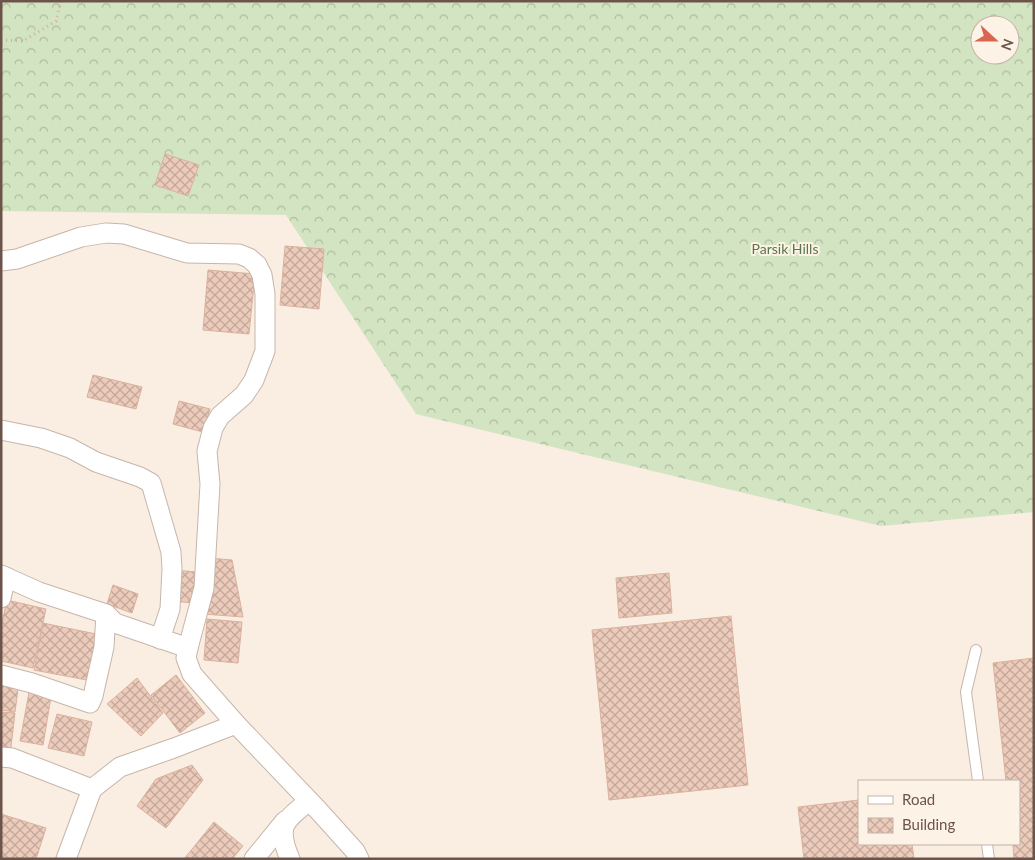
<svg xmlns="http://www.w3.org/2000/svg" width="1035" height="860" viewBox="0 0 1035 860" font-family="Lato,sans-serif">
  <defs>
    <pattern id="forest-crowns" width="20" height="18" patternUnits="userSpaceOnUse" patternTransform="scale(1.25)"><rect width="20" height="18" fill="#d2e4c1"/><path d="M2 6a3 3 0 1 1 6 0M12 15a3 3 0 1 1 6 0" fill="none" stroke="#afbb9f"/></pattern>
    <pattern id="building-cross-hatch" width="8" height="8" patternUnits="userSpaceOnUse" patternTransform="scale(1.25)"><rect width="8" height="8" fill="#eccbbb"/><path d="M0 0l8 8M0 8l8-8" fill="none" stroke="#c3a79a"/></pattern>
  </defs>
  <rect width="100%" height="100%" fill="#f9eee1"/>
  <path fill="url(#forest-crowns)" fill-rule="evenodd" d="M1,1H1034V512L881,526L416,414L286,215L1,211ZM980,25H1010V55H980Z"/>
  <g fill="url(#building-cross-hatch)" stroke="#dcb19d">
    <polygon points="165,154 199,165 188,196 155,185"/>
    <polygon points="285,246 324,249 319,309 280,305"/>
    <polygon points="208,270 255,274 249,334 203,330"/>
    <polygon points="93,375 142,387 136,409 87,397"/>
    <polygon points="179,401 210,409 203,432 173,424"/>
    <polygon points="208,558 232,560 243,617 203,614"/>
    <polygon points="174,570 197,572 194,603 171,601"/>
    <polygon points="669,573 672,613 619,618 616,578"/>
    <polygon points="113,585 138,594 132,613 107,604"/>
    <polygon points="7,600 46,609 33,668 1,661 1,627"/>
    <polygon points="731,616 748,785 609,800 592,630"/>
    <polygon points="207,619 242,622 238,663 204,660"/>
    <polygon points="43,623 101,635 92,681 34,670"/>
    <polygon points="1034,658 1034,859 1014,859 1013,844 1019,844 1019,781 1006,781 993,663"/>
    <polygon points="176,675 205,713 180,733 151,695"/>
    <polygon points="137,678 163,713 141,736 107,704"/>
    <polygon points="1,680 19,682 15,712 1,710"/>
    <polygon points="30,687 52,691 43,745 20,741"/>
    <polygon points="1,712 15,713 10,755 1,754"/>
    <polygon points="57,714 92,722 84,756 48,748"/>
    <polygon points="192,765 203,780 166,828 137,806 156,779"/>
    <polygon points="859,800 859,844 912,844 914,859 804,859 798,807"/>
    <polygon points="1,814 46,828 36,859 1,859"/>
    <polygon points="214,822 243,846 232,859 184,859"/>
  </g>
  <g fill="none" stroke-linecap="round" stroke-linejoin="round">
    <defs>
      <g id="service">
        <polyline points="976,650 966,692 978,781"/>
        <polyline points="987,844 989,859"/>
      </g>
      <g id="minor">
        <polyline points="1,261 17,259 81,237 106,233 124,234 187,253 239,254 249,258 257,265 262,275 265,294 265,351 254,380 244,395 220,416 213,428 207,451 210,484 204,588 188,648 186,658 192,674 236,724 318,810 355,851 359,859"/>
        <polyline points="1,430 41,438 70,448 96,462 140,477 151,483 171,552 172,569 170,609 160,639"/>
        <polyline points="1,575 39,592 106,614 115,623 188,648"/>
        <polyline points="1,598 6,577"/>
        <polyline points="1,675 32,683 90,703 93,696 104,647 106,614"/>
        <polyline points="1,757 12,758 92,789"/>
        <polyline points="66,859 92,789 120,767 174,748 236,724"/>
        <polyline points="254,859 285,821"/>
        <path d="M290,859C276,826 284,821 309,801"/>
      </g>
    </defs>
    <use href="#service" stroke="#c8b5aa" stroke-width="12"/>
    <use href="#minor" stroke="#c8b5aa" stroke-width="21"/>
    <polyline stroke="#d0ae9f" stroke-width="3" stroke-dasharray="1 4" stroke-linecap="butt" points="1,40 23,41 56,21 61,1"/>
    <use href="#service" stroke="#fff" stroke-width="10"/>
    <use href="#minor" stroke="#fff" stroke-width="19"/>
  </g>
  <g text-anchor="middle" stroke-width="4" stroke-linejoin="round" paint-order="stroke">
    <g font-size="14" fill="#597847" stroke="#fdf2e6">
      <text x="785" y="254">Parsik Hills</text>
    </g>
  </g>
  <rect width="1035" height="860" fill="none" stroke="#6d544b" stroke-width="5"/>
  <rect x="858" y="780" width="162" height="65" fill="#fdf2e6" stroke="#c3b3a8"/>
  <rect x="868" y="796" width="25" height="8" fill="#ffffff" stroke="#c3b3a8"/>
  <text x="902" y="805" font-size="15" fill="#6d544b">Road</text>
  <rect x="868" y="818" width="25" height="15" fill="url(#building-cross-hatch)" stroke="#c3b3a8"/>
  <text x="902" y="830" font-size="15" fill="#6d544b">Building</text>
  <g transform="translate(995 40) rotate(111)"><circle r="24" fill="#fdf2e6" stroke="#c3b3a8"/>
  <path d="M0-4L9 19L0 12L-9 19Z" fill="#d76551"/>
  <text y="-8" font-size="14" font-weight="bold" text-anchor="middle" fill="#6d544b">N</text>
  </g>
</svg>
